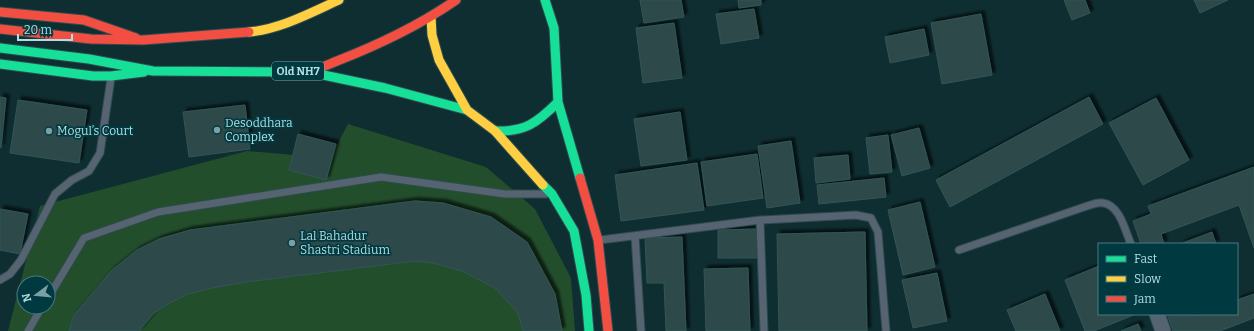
<svg xmlns="http://www.w3.org/2000/svg" width="1254" height="331" font-family="Bitter,serif">
  <style>
    .green { fill: #224e2c; fill-rule: evenodd }
    .building { fill: #2f494a; stroke: #315657; filter: url(#shadow) }
    .lines { fill: none; stroke-linecap: round; stroke-linejoin: round }
    .lane-casing { stroke: #2f4b4f; stroke-width: 9 }
    .street-casing { stroke: #2f4b4f; stroke-width: 17 }
    .fast-casing { stroke: #2f4b4f; stroke-width: 11 }
    .slow-casing { stroke: #2f4b4f; stroke-width: 11 }
    .jam-casing { stroke: #2f4b4f; stroke-width: 11 }
    .lane { stroke: #566472; stroke-width: 7 }
    .street { stroke: #566472; stroke-width: 15 }
    .fast { stroke: #16e098; stroke-width: 9 }
    .slow { stroke: #ffcf43; stroke-width: 9 }
    .jam { stroke: #f24e42; stroke-width: 9 }
    .poi-dot { fill: #78a0a5; stroke: #003a40; stroke-width: 1.5 }
    .labels { text-anchor: middle; dominant-baseline: central; stroke-width: 3.5; stroke-linejoin: round; paint-order: stroke }
    .shield { fill: #003a40; stroke: #7cacb2; stroke-width: 1 }
    .shield-label { font-size: 11px; font-weight: bold; fill: #b1dde3 }
    .poi-label { font-size: 12px; fill: #b1dde3; stroke: #003a40; text-anchor: start }
  </style>
  <defs>
    <filter id="shadow"><feDropShadow dx="3.5" dy="-3.5" stdDeviation="1" flood-color="#0009"/></filter>
  </defs>
  <rect width="100%" height="100%" fill="#0f2e31"/>
  <path class="green" d="M348 124 486 167 535 209 571 278 575 331H8L40 206 247 151 330 158ZM24 283H48V307H24Z"/>
  <path class="building" d="M640 0H681L684 17 644 23Z
    M738 0H761V5L739 8Z
    M1064 0H1085L1090 13 1072 20Z
    M1194 0H1228L1200 13Z
    M754 9 759 38 721 44 716 14Z
    M981 14 992 75 942 84 931 23Z
    M674 23 682 78 643 83 636 28Z
    M924 29 929 55 890 63 885 37Z
    M0 97 6 98 1 148 0 147Z
    M1089 97 1103 124 950 207 936 180Z
    M1156 98 1189 160 1143 185 1109 123Z
    M18 100 87 110 79 163 10 153Z
    M245 105 250 149 189 157 183 112Z
    M680 112 687 160 641 166 634 119Z
    M919 128 930 168 902 176 891 135Z
    M298 134 336 144 326 180 289 170Z
    M888 135 892 172 870 174 866 138Z
    M791 141 800 203 767 208 758 146Z
    M757 154 763 198 707 206 701 162Z
    M848 155 850 179 816 183 814 158Z
    M697 163 704 210 621 221 615 175Z
    M1254 167V248L1239 205 1161 234 1164 244H1141L1133 221 1151 214 1148 206Z
    M884 178 886 197 819 204 817 185Z
    M415 201 443 203 491 217 527 242 555 294 562 331H523L518 313 495 288 462 271 433 263 415 261 246 282 212 288 188 294 170 303 154 313 139 331H69L74 315 112 270 137 250 159 239 190 230Z
    M920 202 935 267 903 275 888 210Z
    M0 209 28 214 20 254 0 250Z
    M757 229 758 258H718V230Z
    M865 232 867 331H779L777 234Z
    M1212 232 1216 244H1180Z
    M682 237 686 331H666L664 283H647L645 238Z
    M1099 266V314H1136L1094 331H1085L1065 280Z
    M748 268 750 331H706L704 269Z
    M937 273 947 321 913 328 902 280Z
    M1045 294 1060 331H1016L1007 310Z
    M1254 294V318L1220 331H1173L1167 314H1192V316L1198 314H1237V300Z
    M1138 324 1141 331H1121Z"/>
  <g class="lines">
    <defs>
      <path id="lane" d="M760 220 764 331
        M635 236 641 331
        M600 240 760 220 856 215 871 218 878 232 886 331
        M959 250 1087 206C1091 205 1098 202 1103 203 1120 205 1125 231 1131 244
        M0 280 10 274 21 260 55 194 72 180 89 171 100 153 111 78
        M48 298 84 238 158 212 381 177 505 194H546
        M28 331 42 307"/>
      <path id="street" d="M1157 314 1163 331"/>
      <path id="fast" d="M545 0 554 28 558 102 580 178
        M0 48 89 59 153 71 299 72
        M0 64 93 76H111L144 72
        M309 72 385 88 467 110
        M495 131C525 132 537 123 558 102
        M543 185 552 194 574 231 586 295 589 331"/>
      <path id="slow" d="M431 17 432 35 439 60 467 110 495 131 543 185
        M249 32C281 29 310 13 339 0"/>
      <path id="jam" d="M0 12 84 20 136 38
        M0 29 91 39 143 40 249 32
        M299 72C313 72 325 66 337 61 378 45 420 25 456 0
        M580 178 598 240 608 331"/>
    </defs>
    <use href="#lane" class="lane-casing"/>
    <use href="#street" class="street-casing"/>
    <use href="#fast" class="fast-casing"/>
    <use href="#slow" class="slow-casing"/>
    <use href="#jam" class="jam-casing"/>
    <use href="#lane" class="lane"/>
    <use href="#street" class="street"/>
    <use href="#fast" class="fast"/>
    <use href="#slow" class="slow"/>
    <use href="#jam" class="jam"/>
  </g>
  <g class="poi-dot">
    <circle cx="217" cy="130" r="4"/>
    <circle cx="49" cy="131" r="4"/>
    <circle cx="292" cy="243" r="4"/>
  </g>
  <g class="labels">
    <rect class="shield" x="272" y="62" width="52" height="18" rx="3"/>
    <g class="shield-label">
      <text x="298" y="71">Old NH7</text>
    </g>
    <g class="poi-label">
      <text x="225" y="123">Desoddhara<tspan x="225" dy="14">Complex</tspan></text>
      <text x="57" y="131">Mogul’s Court</text>
      <text x="300" y="236">Lal Bahadur<tspan x="300" dy="14">Shastri Stadium</tspan></text>
    </g>
  </g>
  <rect x="1098" y="243" width="140" height="72" fill="#003a40" stroke="#477b81"/>
  <rect x="1106" y="256" width="20" height="6" fill="#16e098" stroke="#477b81"/>
  <text x="1134" y="263" font-size="12" fill="#b1dde3">Fast</text>
  <rect x="1106" y="276" width="20" height="6" fill="#ffcf43" stroke="#477b81"/>
  <text x="1134" y="283" font-size="12" fill="#b1dde3">Slow</text>
  <rect x="1106" y="296" width="20" height="6" fill="#f24e42" stroke="#477b81"/>
  <text x="1134" y="303" font-size="12" fill="#b1dde3">Jam</text>
  <g transform="translate(36 295) rotate(254)"><circle r="19" fill="#003a40" stroke="#477b81"/>
  <path d="M0-3L7 15L0 10L-7 15Z" fill="#78a0a5"/>
  <text y="-6" font-size="11" font-weight="bold" text-anchor="middle" fill="#b1dde3">N</text>
  </g>
  <path d="M18 34v6h54v-6" fill="none" stroke="#b1dde3" stroke-width="2"/>
  <text x="24" y="34" font-size="12" fill="#b1dde3" stroke="#003a40" stroke-width="3" paint-order="stroke">20 m</text>
</svg>
